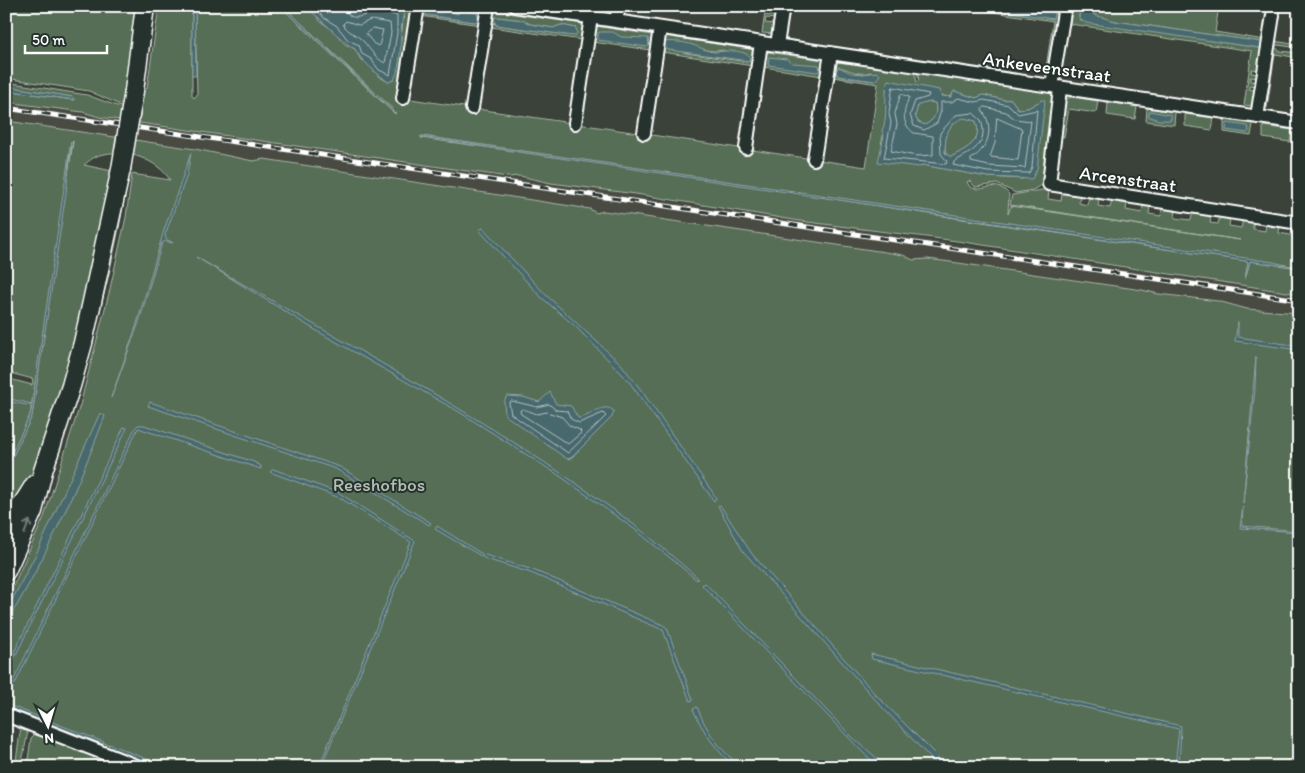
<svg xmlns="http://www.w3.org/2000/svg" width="1305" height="773" font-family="Itim,sans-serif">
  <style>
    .built { fill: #4a4c42 }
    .green { fill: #556e54; stroke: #aab6aa; fill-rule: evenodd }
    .water { fill: #46676c; stroke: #90a4a7; fill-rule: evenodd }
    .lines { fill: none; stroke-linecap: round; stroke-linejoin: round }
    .shore { stroke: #b5c2c4; stroke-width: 1 }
    .street-casing { stroke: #fff; stroke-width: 16 }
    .secondary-casing { stroke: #fff; stroke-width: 21 }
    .street { stroke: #26332d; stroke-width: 12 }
    .secondary { stroke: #26332d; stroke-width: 18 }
    .rail-casing { stroke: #fff; stroke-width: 5 }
    .rail { stroke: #26332d; stroke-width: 3; stroke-dasharray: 9; stroke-linecap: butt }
    .secondary-bridge-casing { stroke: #fff; stroke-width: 21; stroke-linecap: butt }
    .secondary-bridge { stroke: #26332d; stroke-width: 18 }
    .oneway { stroke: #727a76 }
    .labels { text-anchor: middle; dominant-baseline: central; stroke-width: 4; stroke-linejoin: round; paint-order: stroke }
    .street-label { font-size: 19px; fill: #fff; stroke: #26332d }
    .park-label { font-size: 19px; fill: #b2beb2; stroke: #26332d }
  </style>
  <rect width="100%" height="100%" fill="#3b4239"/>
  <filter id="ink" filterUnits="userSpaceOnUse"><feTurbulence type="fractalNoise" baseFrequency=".02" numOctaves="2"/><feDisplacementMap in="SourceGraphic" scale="10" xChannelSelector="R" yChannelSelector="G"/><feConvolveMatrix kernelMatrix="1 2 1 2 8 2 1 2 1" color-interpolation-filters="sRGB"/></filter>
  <g filter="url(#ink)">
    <path class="built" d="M6 102 83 112 99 117 240 136 282 144 520 176 551 183 636 194 648 198 800 221 861 227 873 231 990 249 1280 290 1299 294V313L1247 309 1218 301 1159 294 1142 290 958 263 926 259 913 260 903 255 885 252 604 211 596 213 590 209 395 178 264 159 253 161 195 149 43 127 6 121Z"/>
    <path class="green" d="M6 6H138L130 78 124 103 153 6 142 91 147 88 159 6H192V95L194 98 197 95 195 6H280L395 114 396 112 283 6H304L314 12 320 21 333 30 345 44 355 49 361 60 368 62 376 74 386 81 397 72 404 13 393 9 370 8 357 13 347 6H414L397 97 866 167 878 84 833 77 836 62 914 71 917 82 919 81 917 71 1051 92 1055 99 1041 185 1033 190 1016 193 997 184 975 187 970 181 967 182 970 187C983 194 995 178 1009 194L1008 214 1011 206 1240 240 1010 205 1012 195 1042 190 1049 191 1048 199 1061 201 1062 193 1080 195 1079 203 1087 205 1089 197 1099 198 1098 206 1110 208 1112 200 1127 202 1126 210 1142 213 1143 205 1150 206 1149 214 1161 216 1162 207 1176 209 1175 218 1191 220 1193 212 1211 215 1210 223 1218 224 1220 216 1230 218 1229 226 1241 228 1243 219 1253 221V229L1265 231 1266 223 1280 225 1279 233 1296 236 1299 228V267L422 136 421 138 655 171 968 220 1246 261 1248 262 1245 279 1250 261 1299 268V294L957 241 800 221 636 194 551 183 520 176 508 177 99 117 83 112 6 102V90L73 100 72 97 6 86V82L87 95 117 106 122 107 123 103 118 104 89 91 6 78ZM839 67C851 70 858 76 871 72L875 81 838 76 837 74ZM886 88 951 97 954 91 976 98 983 95 1005 100 1011 99 1018 109 1028 108 1042 100 1023 179 988 177 922 165 881 143C885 133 889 97 886 88Z
      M422 6H426V15L475 22 477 21V13L463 10 457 14 437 6 481 9 480 25 420 16Z
      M766 6 777 8V12L767 10 766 15 776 16V19L766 18 765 23 775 24 772 34 762 33Z
      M953 6H976L1048 18 1055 14 1056 6H1060L1048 76 1045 75 1053 21Z
      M1073 6H1080L1079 17 1213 41 1260 48 1263 45 1262 42 1115 21 1096 16 1092 11 1091 6H1219L1215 32 1265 40 1260 70 1252 69 1251 73 1259 74V78L1250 77V81L1258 82V86L1250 85 1249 89 1257 91 1253 106 1244 105 1252 51 1070 24Z
      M494 11 583 24 582 40 491 27ZM497 17 523 20 530 24 553 28 561 25 576 28 566 35 496 25 494 23Z
      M596 26 652 35 651 50 592 42Z
      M665 36 755 50 753 66 662 52ZM665 42C685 40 706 55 723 50L747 62 686 53Z
      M1274 41 1299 45V48L1278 45 1275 47 1280 51 1299 53V58L1275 54 1267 108 1265 107Z
      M767 52 823 60 822 76 764 67Z
      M1072 97 1098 101 1096 113 1069 109 1064 137 1060 136 1065 102 1068 98Z
      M930 102 935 103C938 114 934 120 925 125L918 122 915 116 918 104Z
      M1108 102 1137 107 1135 119 1107 115Z
      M1147 108 1175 112 1174 125 1146 121Z
      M1185 114 1214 118 1212 130 1185 126Z
      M964 117 976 121C983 142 967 148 951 157L945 153C945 137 946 123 964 117Z
      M1224 120 1253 124 1251 136 1224 132Z
      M7 121 195 149 253 161 264 159 590 209 596 213 604 211 885 252 903 255 913 260 928 259 958 263 1142 290 1159 294 1218 301 1247 309 1299 313V767H166L6 705V602L44 517 80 405 109 293 126 217 132 174 170 180C158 160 127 149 104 154 96 155 90 160 84 165L112 171 76 345 36 466 6 523V470L32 416 73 141 30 415 6 465V378L32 385 33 379 6 372Z
      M1263 126 1292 130 1290 142 1263 138Z
      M129 170C119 240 101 309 82 377 61 450 39 522 6 591V580L19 556Z
      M6 706 158 767H148L6 710Z
      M26 727 28 731 21 767H15L20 733 21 729 25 731Z
      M37 732 126 767H119L99 759V761L114 767H27L31 738Z"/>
    <path class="water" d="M192 6H195L196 76H192Z
      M280 6H283L396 114Z
      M304 6H347L357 13 370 8 401 10 404 12C398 34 404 60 394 80L388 82C378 74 360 60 355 49 336 37 323 19 304 6Z
      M426 6 443 7 457 14 463 10 477 13 479 20 475 22 426 15 424 12Z
      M976 6H1015L1045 11 1046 6H1056L1053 19Z
      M1080 6H1091L1094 15 1115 21 1262 42 1263 45 1260 48 1086 23 1079 19Z
      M497 17 523 20 530 24 553 28 561 25 576 28 577 33 575 36 566 35 496 25 494 19Z
      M601 32H613L621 37 648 38 649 45 647 47 598 40V33Z
      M665 42C673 41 685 42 693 45 700 47 707 52 716 52 726 51 740 49 750 56L749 61 669 50 665 48Z
      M769 57 787 59 792 63 819 65 820 70 817 72 768 65Z
      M839 67 851 73 863 74 877 72 880 75 875 81 838 76 836 71Z
      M888 80 939 90 941 96 951 97 954 91 976 98 983 95 1005 100 1011 99 1018 109 1028 108 1042 100H1045L1037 169 1032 179 988 177 922 165 920 167 878 162 884 136 882 131C889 116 883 96 888 80ZM930 102 935 103C938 114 934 120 925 125L918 122 915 116 918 105ZM964 118 976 121C983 142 967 148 951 157L945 153C945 137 947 123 964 118Z
      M6 86 72 97 75 100 6 90Z
      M1150 111 1171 115V120H1159L1148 116Z
      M1227 123 1248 126 1249 131 1247 133 1226 130Z
      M422 136 1273 262 1299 268 1250 261 1245 279 1248 262 1246 261 420 137Z
      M71 141 66 193 32 416 6 470V465L30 415 32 406 6 401V398L32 404Z
      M191 153 187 175 165 235 166 239 173 243 165 241 162 243 139 322 111 398 136 327 164 230Z
      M483 228 545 294 621 364 641 390 711 490 716 498 714 501 628 380 575 326 541 297 479 230Z
      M196 257C340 341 490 419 625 518 651 537 674 558 698 578L697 580 637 531 560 476 461 413 317 331Z
      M1238 322V337L1299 346V350L1235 341Z
      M1256 357 1255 389 1243 503Z
      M550 392 556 404 571 406 578 418C590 418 602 401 614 411L612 417 571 458 567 459 505 415 504 401 507 396 523 397 539 402Z
      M150 402 340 467 431 523 429 525 336 469 148 406Z
      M100 413 105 416C80 482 51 546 16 607L12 612 10 611 9 606 38 550Z
      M144 425 254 462 261 466V469L138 428 15 684H12L135 428 138 425Z
      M124 427 127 428 6 675V669Z
      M273 469 339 493 415 541 321 767H319L411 542 340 498 270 472Z
      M720 505 752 554 875 694 936 755 944 767H939L882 707 743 551 718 506Z
      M1243 507 1242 526 1299 531V532L1240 528Z
      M437 526 482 554 533 570 663 625 667 628 693 700 690 701 663 630 531 573 486 559 435 529Z
      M705 583 850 735 887 767C873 766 858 747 849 738L702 585Z
      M871 654 1181 726 1179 767H1175L1179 729 872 659Z
      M6 704 104 742 103 744 10 708Z
      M697 707C706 731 721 752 742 767H735C716 750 703 732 693 709Z
      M109 744 166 767H158L108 747Z"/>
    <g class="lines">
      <path class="shore" d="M314 6 324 18 337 26 348 40 359 45 362 54 371 59 379 70 390 75 397 33V16C390 12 379 15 371 12 361 18 347 22 345 6
        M371 20 390 23 391 33 385 63C376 59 370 49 364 42 357 34 348 33 343 24L346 21 359 25Z
        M373 28 383 30 379 46 374 44 366 34Z
        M893 87 929 94 928 97 915 101 910 115 914 126 924 130 937 123 941 111V102H952L958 98 975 102 984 100 1009 105 1018 114 1037 110 1032 167 1029 173 988 172 953 165 954 162C972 151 989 145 981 120L973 113 956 115 940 133 941 154 947 161 946 164 884 158 891 123 889 114Z
        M901 94 909 97C904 111 900 123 914 133L933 136V155L916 156 891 151 897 124 895 114Z
        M985 107 1006 112 1015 119 1031 121 1025 168 989 166 971 162V159C989 148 995 127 982 110Z
        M997 118 1022 129 1018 160 990 157 995 143Z
        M512 401 537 407 549 404 556 410 567 411 571 419 579 423 603 413 606 416 568 453 511 414 509 403Z
        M523 409 537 414 547 412 562 417 570 426 580 430 581 433 568 444 521 414 520 411Z"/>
      <defs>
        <path id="street" d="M515 6 1299 123
          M616 21 619 6
          M777 45 783 6
          M1052 86 1065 6
          M1060 88 1049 184 1299 223
          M403 98 418 6
          M472 108 488 6
          M1257 117 1273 15
          M575 123 591 17
          M644 133 660 28
          M746 148 761 43
          M814 159 831 53
          M6 715 139 767"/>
        <path id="secondary" d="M134 91 145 6
          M6 530 35 484
          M6 571 33 511 43 471 71 386 83 343 121 169"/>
      </defs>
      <use href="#street" class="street-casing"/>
      <use href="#secondary" class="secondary-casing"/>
      <use href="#street" class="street"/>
      <use href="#secondary" class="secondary"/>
      <defs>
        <path id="rail" d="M6 108 1299 300"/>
      </defs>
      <use href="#rail" class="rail-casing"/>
      <use href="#rail" class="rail"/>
      <defs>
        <path id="secondary-bridge" d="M121 169 134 91"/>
      </defs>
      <use href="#secondary-bridge" class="secondary-bridge-casing"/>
      <use href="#secondary-bridge" class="secondary-bridge"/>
    </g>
    <defs><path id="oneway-shaft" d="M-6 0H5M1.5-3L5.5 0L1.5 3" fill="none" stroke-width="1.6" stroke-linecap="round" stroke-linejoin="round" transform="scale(1.25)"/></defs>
    <use class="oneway" href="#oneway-shaft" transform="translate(27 527) rotate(-68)"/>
  </g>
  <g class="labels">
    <g class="street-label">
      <text transform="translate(1047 67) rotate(8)">Ankeveenstraat</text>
      <text transform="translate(1128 179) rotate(8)">Arcenstraat</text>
    </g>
    <g class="park-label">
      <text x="379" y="484">Reeshofbos</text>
    </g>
  </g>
  <rect width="1305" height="773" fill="none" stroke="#26332d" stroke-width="25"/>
  <rect x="12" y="12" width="1280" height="748" fill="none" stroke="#fff" stroke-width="2" filter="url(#ink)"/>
  <g transform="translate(48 726) rotate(175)" stroke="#26332d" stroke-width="4" paint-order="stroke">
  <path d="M0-4L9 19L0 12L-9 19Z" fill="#ffffff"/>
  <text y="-8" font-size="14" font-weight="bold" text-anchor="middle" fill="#ffffff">N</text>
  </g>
  <path d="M25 45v8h82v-8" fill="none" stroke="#ffffff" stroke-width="2.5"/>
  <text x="32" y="45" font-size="15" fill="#ffffff" stroke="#26332d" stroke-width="4" paint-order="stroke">50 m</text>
</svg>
